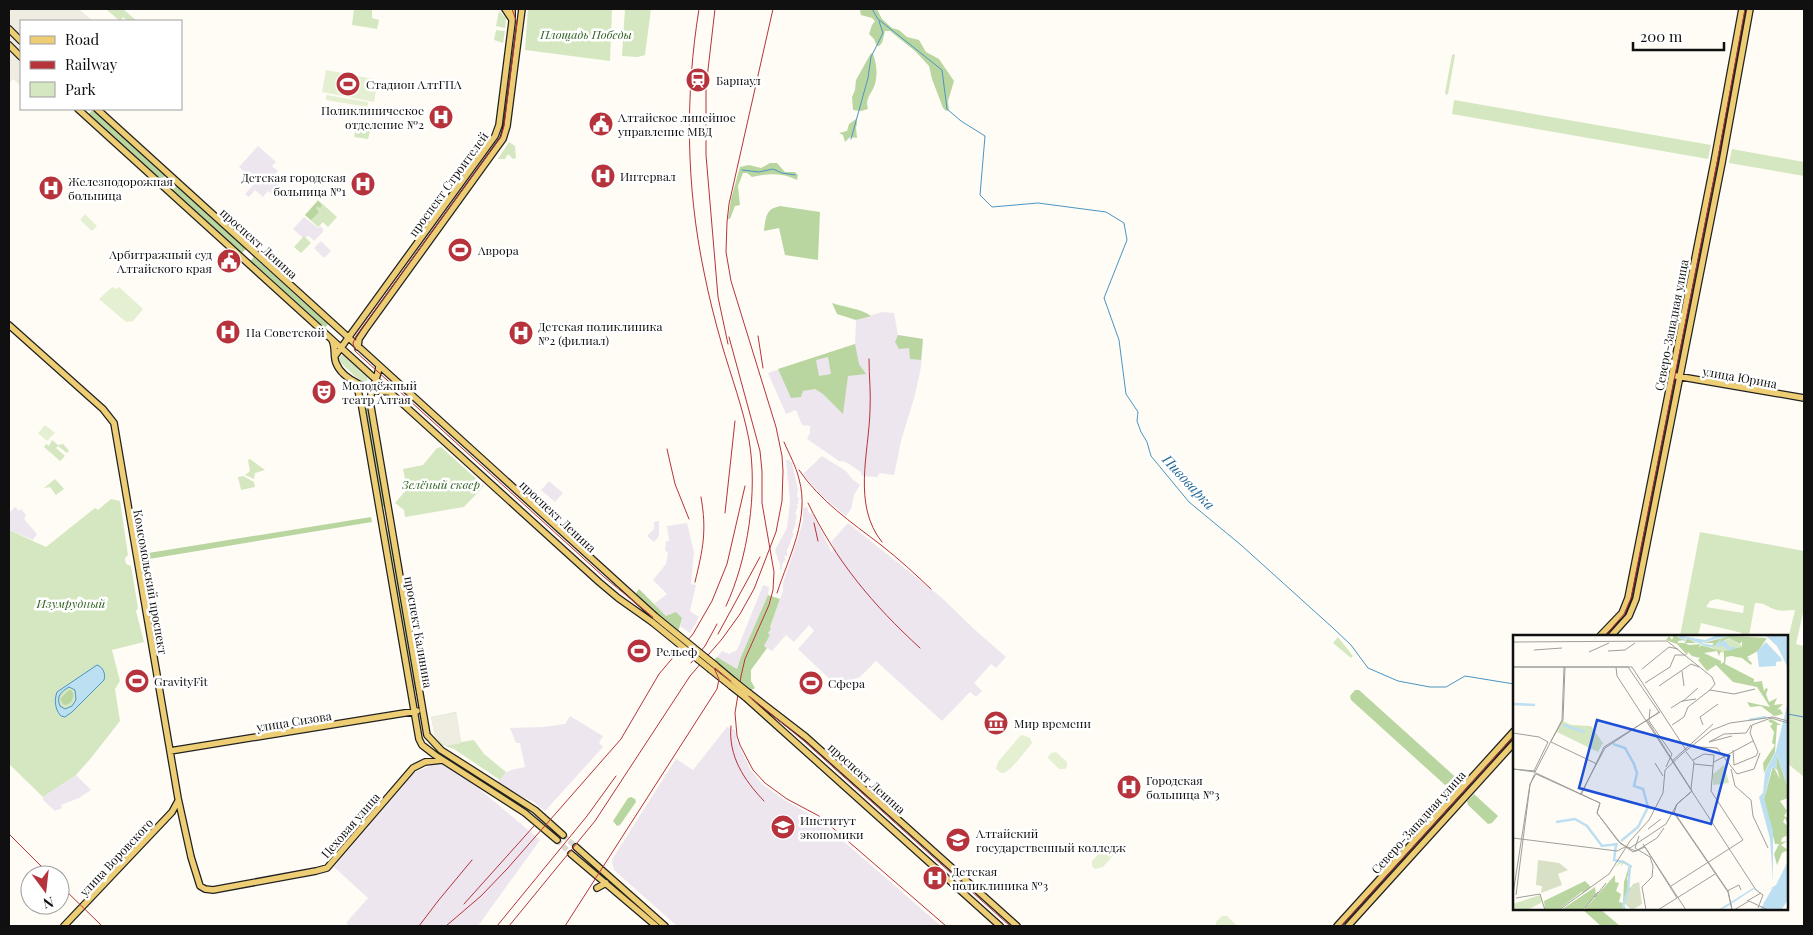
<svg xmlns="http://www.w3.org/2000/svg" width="1813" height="935" font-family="'Playfair Display',serif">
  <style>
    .industrial { fill: #ede6ee }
    .green { fill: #d5e7c0; fill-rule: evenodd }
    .forest { fill: #bad6a0; fill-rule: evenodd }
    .pitch { fill: #e5efd1 }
    .plaza { fill: #efece2 }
    .water { fill: #bddff2; stroke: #4a95c3; fill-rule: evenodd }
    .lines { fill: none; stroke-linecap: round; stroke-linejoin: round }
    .stream { stroke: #4a95c3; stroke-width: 1 }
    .major-tunnel { stroke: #dad9d3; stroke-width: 5.5; stroke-dasharray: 5.5 3; stroke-linecap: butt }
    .major-casing { stroke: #212121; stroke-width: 8 }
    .major { stroke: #edce75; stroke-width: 5.5 }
    .tram { stroke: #b6333c; stroke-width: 1 }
    .rail { stroke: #b6333c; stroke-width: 1 }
    .major-bridge-casing { stroke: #212121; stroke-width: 8; stroke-linecap: butt }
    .major-bridge { stroke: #edce75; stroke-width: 5.5 }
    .labels { text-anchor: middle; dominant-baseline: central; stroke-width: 5; stroke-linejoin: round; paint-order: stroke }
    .park-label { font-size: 12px; font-style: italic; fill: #336425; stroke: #fff }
    .poi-label { font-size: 12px; fill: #101010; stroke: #fff; text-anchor: start }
    .street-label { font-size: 12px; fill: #101010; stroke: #fff }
    .water-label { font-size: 14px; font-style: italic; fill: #226899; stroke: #fff }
    .inset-river { fill: none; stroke: #bddff2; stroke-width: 2.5 }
    .inset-road { fill: none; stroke: #9f9e99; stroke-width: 1 }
    .view { fill: #1d4ed8; fill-opacity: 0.15; stroke: #1d4ed8; stroke-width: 2.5 }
    .inset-edge { fill: none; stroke: #101010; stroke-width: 2.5 }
  </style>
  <rect width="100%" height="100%" fill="#fefcf5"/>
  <path class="industrial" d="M258 146 276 162 272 166 278 171 272 177 281 186 273 195 268 191 263 197 255 190 249 197 245 194 256 182 239 167Z
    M304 217 318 228 320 226 323 229V232L314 241 309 236 303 238 293 229Z
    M321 241 331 251 324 258 314 248Z
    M882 312 894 313 898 335 923 339 921 367 915 395 901 441 894 475 880 473 877 477 862 476 861 472 846 462 839 461 807 439 810 433V426L802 425 796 410 786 414 768 373 855 344 856 320Z
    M822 456 846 471 852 479 860 485 854 495 851 509 846 516 822 496 803 474Z
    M786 460H789L792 463 798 490 797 497 799 498 798 504H796L798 506 795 514H797L796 520 795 521 796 523 792 533 794 534 790 542H791L787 550V556H785L784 558 786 559 782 564V570H780V565L775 550 787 528 790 501Z
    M549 481 563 493 555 502 541 490Z
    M15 507 19 511 21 509 26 515 24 519 37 534 33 540 9 530V513Z
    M807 507 809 513 813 514 832 553 834 547 831 542 848 523 942 598 974 629 1006 657 996 668 991 664 974 683 982 691 976 697 970 692 942 721 876 661 860 677 836 685 798 649 814 631 809 625 794 642 786 635 772 651 764 646 770 635 768 633 783 591V583L803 522V508Z
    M659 521V536L654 542 647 536 654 529V522Z
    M687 523 694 552 691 584 696 585 690 611 699 617 690 633 680 626 682 618 666 616 654 604 667 594 653 580 666 564 668 552 665 551 666 541H669L667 526Z
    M763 585 769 587 768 595 737 669 717 657 722 651 729 654 737 650Z
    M570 716 603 736 599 743 603 747 545 811 534 802 506 789 497 783 503 774 511 770 525 767 520 743H516L510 728 543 727 565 724Z
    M727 727 735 730 737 741 750 769 762 784 786 801 818 819 941 926H677L614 870 612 862 613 858 676 759 693 770Z
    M443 761 464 776 540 840 478 926H350L346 923 368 898 334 867 415 772Z
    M76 775 91 790 79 798 61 805 62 808 55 811 43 800V797Z"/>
  <path class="green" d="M108 9H123L137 21H128L123 17 120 21 107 10Z
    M354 9H372V18L379 20 377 29 352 25Z
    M528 9H612L610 61 525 50Z
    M625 9H651L645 55 638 57 622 56Z
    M499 11 506 18 505 28 496 26Z
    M496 30 505 31 503 43 494 40Z
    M1454 54 1455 55 1448 94 1446 95 1445 93 1452 55Z
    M1454 100 1711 145 1708 159 1452 114Z
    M356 128 370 131 368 139 354 137Z
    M509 142 515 146 516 158 513 159 508 154 505 159H498Z
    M1732 149 1804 162V176L1729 163Z
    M318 200 337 217 328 227 323 222 318 227 305 215Z
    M304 236 311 243 301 253 294 247Z
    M342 355H345L368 376 367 381 361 382 340 362 338 359Z
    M52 440 58 445 63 444 69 451 67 453 58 446 56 448 65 456 60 461 51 453 54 450 51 453 44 447 46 444 49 446Z
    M441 447 483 485V487L464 507 405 517 404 510 395 503 407 489 403 469 423 465 437 448Z
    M250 459 265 470 255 473 254 479 245 475 250 471 248 460Z
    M243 476 254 482 255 487 241 490 238 477Z
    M55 479 64 489 56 495 50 487 44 488Z
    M111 499 120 501 128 555 125 558 126 564 131 566 138 608 136 611 144 642 112 650 120 681 115 689 120 721 91 758 76 775 43 797 9 764V530L46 547 95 508 98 510Z
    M389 530 417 690H412L385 531Z
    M1700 532 1804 551V613H1803L1796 644 1804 646V777L1787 763V643L1795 610C1788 610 1781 612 1774 609 1765 606 1766 603 1755 603L1749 636H1740L1742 633 1701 623 1698 636H1680ZM1717 599 1744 606 1743 613 1706 607 1710 601Z
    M1338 637 1353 656 1351 658 1333 643Z
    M456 712 461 742 474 740 484 754 506 772 500 780 454 749 442 745 435 736 431 717Z"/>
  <path class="forest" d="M861 9H877L882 19 892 28 899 30 907 37 919 40 926 52 939 59 954 81 948 101 949 110 946 111 943 108 932 79 929 66 915 51 890 31H885L882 43 879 46H877L874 39 869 34 872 25 875 21 872 18 861 15 860 11Z
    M871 53 873 54C877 64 878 77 874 87 870 95 865 100 868 109L861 111 853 110 852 97 855 90 856 80Z
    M93 109 166 175 161 181 88 115Z
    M856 119 857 123 856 128 857 138 850 137 845 142 843 135 839 133 847 131 849 124Z
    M770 163H777L785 172H795L798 175 797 180C784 173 767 173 752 177L747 173H743L738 186 740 205 735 206 730 219H728L731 199 740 167 749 165 761 168Z
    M177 185 246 249 241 254 172 191Z
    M318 201 322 205 320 208 318 206 316 208 319 212 311 220 305 215Z
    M780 206 820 212 818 260 785 255 779 228 764 231C766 218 765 209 780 206Z
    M254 257 328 324 324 329 249 262Z
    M832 303C844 307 862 309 871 316L856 320 837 314Z
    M898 335 923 339 921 360 910 359 909 348 899 349 895 342Z
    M855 344 859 364 866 374 848 376 843 414 823 394 815 389 803 391 801 397 791 398 778 369ZM828 357 831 374 819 376 816 360Z
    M368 407 385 506 381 507 364 408Z
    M371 517 372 522 143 560 142 554Z
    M639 589 666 616 676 612 682 618 678 632 637 597 636 593Z
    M768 595 780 599 770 627 771 629 768 633 770 635 764 646 767 648 751 670V681L755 688 750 691 713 661 717 657 737 669 741 657Z
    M69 690H71L73 693C74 700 70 705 64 705L60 699Z
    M1355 690H1359L1461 782 1457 787 1451 782 1445 785 1351 700 1350 696Z
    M1474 794 1498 816 1492 823 1488 824 1468 805 1467 801Z
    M631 797 635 799 636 802 620 825 617 826 613 821 628 798Z
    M1582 909H1600L1620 926H1601Z"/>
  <path class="pitch" d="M326 70 374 79 372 90 376 91 374 102 322 92Z
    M326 95 368 102V107L326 100Z
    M85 214 97 226 92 231 80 220Z
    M112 287 116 289 119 287 143 309 133 321 126 322 99 299Z
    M45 425 55 433 47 441 38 433Z
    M1023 735 1030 738 1032 743C1027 749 1010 772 1003 773 1000 773 999 771 996 769L998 762 1020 736Z
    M1056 752 1067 762V767L1065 769H1059L1049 759 1048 757 1051 753Z
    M1109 843 1115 845 1116 852 1103 867 1095 869 1092 866V861Z
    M1222 916H1227L1237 926H1216V922Z"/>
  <path class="plaza" d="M9 9H79L93 21H21V86L13 79 9 84Z
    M456 713 461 743 445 746 435 736 431 717Z"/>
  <path class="water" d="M97 665C103 667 106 674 104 680L72 712 65 717 61 716C55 710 54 700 57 692ZM69 687 75 690 76 700 72 706 65 709 60 706C56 696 61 692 69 687Z"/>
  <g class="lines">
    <path class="stream" d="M872 9 878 19 942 70 947 109 961 121 985 136 980 195 992 207 1038 203 1106 212 1124 223 1127 240 1104 298 1119 340 1126 394 1138 412 1137 421 1141 432 1147 442 1151 456 1189 502 1241 545 1333 628 1351 645 1368 668 1398 681 1430 687H1446L1465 676 1514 684
      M851 139 868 78 871 57 883 33 879 21
      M742 170 759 172 773 169 782 173 795 175
      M1787 714 1804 717"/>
    <path class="major-tunnel" d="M563 835 576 847
      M557 840 571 854"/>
    <defs>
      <path id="major" d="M505 9 511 18
        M9 29 21 41
        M9 45 21 57
        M78 109 599 582 618 598 652 622
        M97 109 656 617
        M9 325 103 409 114 423 178 798 191 857 200 886 205 889 213 890 316 871 327 868 413 768 425 762 442 760
        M332 340C336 348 333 356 336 363 343 381 373 392 390 392
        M358 347 359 339 365 330 503 139 507 126 522 9
        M335 356 495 136 499 125 512 22V9
        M379 366C378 379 371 388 370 401L427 735 441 750 535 810 563 835
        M1676 376 1804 398
        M356 384 361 402 419 739 422 745 435 755 525 813 557 840
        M1600 636 1622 613 1628 598 1714 162 1742 9
        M1611 636 1629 616 1636 599 1722 163 1750 9
        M715 665 734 681
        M711 670 731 686
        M749 693 806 737 1017 926
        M745 697 1000 926
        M170 751 417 711
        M576 847 665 926
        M571 854 656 926
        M597 888 606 883
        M64 926 172 812 178 801
        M1337 926 1514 731
        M1348 926 1514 743"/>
    </defs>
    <use href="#major" class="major-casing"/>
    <use href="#major" class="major"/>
    <path class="tram" d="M512 9 517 23 504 126 501 137 356 336 353 343 355 351 604 577 804 741 1010 926
      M1605 636 1624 614 1631 598 1717 163 1745 9
      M565 926 717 689 719 679 714 668
      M1341 926 1514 736"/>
    <path class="rail" d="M699 9C685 95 686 186 704 272 709 297 715 321 722 345 731 376 743 408 749 440 758 491 748 559 726 606
      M715 9 706 87V155L718 297 728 344
      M758 336 763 368
      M729 337 760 451 762 471V503L774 572 773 590 769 605 745 659 741 676 735 713 737 736 740 745 753 770 765 783 787 799 819 816 946 926
      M869 359C869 376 871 393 870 410 869 453 852 505 882 542
      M667 449 675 484 689 519
      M799 470C820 501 851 522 881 545 899 559 915 574 931 589
      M808 503C836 561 873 605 920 648
      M725 513 735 421
      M814 523 818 541
      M695 582C703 549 707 531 701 497
      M777 593C789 556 810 518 799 479 796 466 789 454 784 442
      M718 634 760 557
      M691 663 705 646 717 624
      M731 726C728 756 744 780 764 801
      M9 834 50 875
      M60 885 102 926
      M464 904 534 826
      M419 926 438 901 472 860
      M446 926 481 896 507 869 621 739 659 674 693 634 712 601 727 564 745 486
      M497 926 587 816 616 776
      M509 926 595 821 690 676 722 639 740 614 754 589 776 532 782 501 783 471 782 456 776 427 731 281 726 252 727 222 729 204 773 9"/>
    <defs>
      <path id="major-bridge" d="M656 617 715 665
        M652 622 711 670
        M734 681 749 693
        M731 686 745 697"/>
    </defs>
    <use href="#major-bridge" class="major-bridge-casing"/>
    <use href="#major-bridge" class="major-bridge"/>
  </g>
  <defs>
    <symbol id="station-disc" viewBox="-11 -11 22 22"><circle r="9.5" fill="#b6333c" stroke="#fff"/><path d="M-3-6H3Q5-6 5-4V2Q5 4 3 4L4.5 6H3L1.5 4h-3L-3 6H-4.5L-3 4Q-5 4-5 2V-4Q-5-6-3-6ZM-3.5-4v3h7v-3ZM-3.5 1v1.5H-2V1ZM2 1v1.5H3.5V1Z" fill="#fff"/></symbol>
    <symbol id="stadium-disc" viewBox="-11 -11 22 22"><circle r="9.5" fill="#b6333c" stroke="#fff"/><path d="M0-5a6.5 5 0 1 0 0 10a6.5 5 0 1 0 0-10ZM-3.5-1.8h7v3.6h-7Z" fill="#fff"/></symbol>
    <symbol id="hospital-disc" viewBox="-11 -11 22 22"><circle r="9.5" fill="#b6333c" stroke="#fff"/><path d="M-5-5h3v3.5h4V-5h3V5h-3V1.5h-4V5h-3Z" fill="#fff"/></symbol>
    <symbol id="civic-disc" viewBox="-11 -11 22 22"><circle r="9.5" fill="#b6333c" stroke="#fff"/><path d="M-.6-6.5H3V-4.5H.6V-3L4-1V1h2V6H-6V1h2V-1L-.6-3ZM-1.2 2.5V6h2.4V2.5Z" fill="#fff"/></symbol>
    <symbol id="theatre-disc" viewBox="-11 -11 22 22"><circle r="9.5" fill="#b6333c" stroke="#fff"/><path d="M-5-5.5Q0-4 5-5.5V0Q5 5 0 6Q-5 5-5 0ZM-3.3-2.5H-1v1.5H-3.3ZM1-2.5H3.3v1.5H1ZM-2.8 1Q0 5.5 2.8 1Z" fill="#fff"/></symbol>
    <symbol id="museum-disc" viewBox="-11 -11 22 22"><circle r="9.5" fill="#b6333c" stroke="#fff"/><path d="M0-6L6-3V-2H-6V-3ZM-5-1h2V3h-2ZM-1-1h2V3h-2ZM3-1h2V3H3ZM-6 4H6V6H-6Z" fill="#fff"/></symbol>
    <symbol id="university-disc" viewBox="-11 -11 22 22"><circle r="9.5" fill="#b6333c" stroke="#fff"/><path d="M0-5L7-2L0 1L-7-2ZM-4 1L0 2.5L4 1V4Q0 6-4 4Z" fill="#fff"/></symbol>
  </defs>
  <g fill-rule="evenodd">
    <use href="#station-disc" x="684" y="66" width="28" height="28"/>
    <use href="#stadium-disc" x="334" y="70" width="28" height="28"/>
    <use href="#hospital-disc" x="427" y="103" width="28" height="28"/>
    <use href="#civic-disc" x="587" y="110" width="28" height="28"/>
    <use href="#hospital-disc" x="589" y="162" width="28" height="28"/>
    <use href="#hospital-disc" x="349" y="170" width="28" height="28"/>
    <use href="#hospital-disc" x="37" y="174" width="28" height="28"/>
    <use href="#stadium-disc" x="446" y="236" width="28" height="28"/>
    <use href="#civic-disc" x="215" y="247" width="28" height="28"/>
    <use href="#hospital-disc" x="214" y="318" width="28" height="28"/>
    <use href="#hospital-disc" x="507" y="319" width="28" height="28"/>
    <use href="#theatre-disc" x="310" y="378" width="28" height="28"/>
    <use href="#stadium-disc" x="625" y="637" width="28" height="28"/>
    <use href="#stadium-disc" x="123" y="667" width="28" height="28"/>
    <use href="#stadium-disc" x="797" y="669" width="28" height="28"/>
    <use href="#museum-disc" x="982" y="709" width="28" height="28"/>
    <use href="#hospital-disc" x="1115" y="773" width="28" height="28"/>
    <use href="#university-disc" x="769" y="813" width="28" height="28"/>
    <use href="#university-disc" x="944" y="826" width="28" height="28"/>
    <use href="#hospital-disc" x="921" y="864" width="28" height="28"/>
  </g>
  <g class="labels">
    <g class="park-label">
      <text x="586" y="34">Площадь Победы</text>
      <text x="441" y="484">Зелёный сквер</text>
      <text x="71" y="603">Изумрудный</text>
    </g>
    <g class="poi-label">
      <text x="716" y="80">Барнаул</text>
      <text x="366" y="84">Стадион АлтГПА</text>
      <text x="424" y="110" text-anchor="end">Поликлиническое<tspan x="424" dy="14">отделение №2</tspan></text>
      <text x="618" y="117">Алтайское линейное<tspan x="618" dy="14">управление МВД</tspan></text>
      <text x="620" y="176">Интервал</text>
      <text x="346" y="177" text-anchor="end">Детская городская<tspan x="346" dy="14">больница №1</tspan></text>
      <text x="68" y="181">Железнодорожная<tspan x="68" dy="14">больница</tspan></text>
      <text x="478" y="250">Аврора</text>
      <text x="212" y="254" text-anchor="end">Арбитражный суд<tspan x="212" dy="14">Алтайского края</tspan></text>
      <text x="538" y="326">Детская поликлиника<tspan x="538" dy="14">№2 (филиал)</tspan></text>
      <text x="246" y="332">На Советской</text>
      <text x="342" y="385">Молодёжный<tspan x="342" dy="14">театр Алтая</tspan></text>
      <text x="656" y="651">Рельеф</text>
      <text x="154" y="681">GravityFit</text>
      <text x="828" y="683">Сфера</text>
      <text x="1014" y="723">Мир времени</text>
      <text x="1146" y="780">Городская<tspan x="1146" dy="14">больница №3</tspan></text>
      <text x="800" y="820">Институт<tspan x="800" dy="14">экономики</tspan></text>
      <text x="976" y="833">Алтайский<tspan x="976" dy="14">государственный колледж</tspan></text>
      <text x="952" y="871">Детская<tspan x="952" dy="14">поликлиника №3</tspan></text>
    </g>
    <g class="street-label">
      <text transform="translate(448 184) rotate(-54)">проспект Строителей</text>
      <text transform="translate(259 243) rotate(42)">проспект Ленина</text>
      <text transform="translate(1671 325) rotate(-79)">Северо-Западная улица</text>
      <text transform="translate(1740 377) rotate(10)">улица Юрина</text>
      <text transform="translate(558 516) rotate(43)">проспект Ленина</text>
      <text transform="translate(151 582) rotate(80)">Комсомольский проспект</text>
      <text transform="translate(419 632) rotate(80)">проспект Калинина</text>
      <text transform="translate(294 721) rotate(-9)">улица Сизова</text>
      <text transform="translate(867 778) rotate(42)">проспект Ленина</text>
      <text transform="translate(1418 822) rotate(-48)">Северо-Западная улица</text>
      <text transform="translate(350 825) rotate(-49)">Цеховая улица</text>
      <text transform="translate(116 857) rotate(-47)">улица Воровского</text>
    </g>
    <g class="water-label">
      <text transform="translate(1189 482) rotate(47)">Пивоварка</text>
    </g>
  </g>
  <g transform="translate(1513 635)">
    <rect width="275" height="275" fill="#fefcf5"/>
    <path d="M211 2 209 8 216 3 231 12 211 18 187 8 198 10ZM50 86 58 90 78 91 90 108 85 117 44 97ZM211 130 216 148 200 150V139ZM27 260 29 267 24 270 14 275H0V269Z" fill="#d5e7c0"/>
    <path d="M161 0 171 5 165 6V8H172L174 3 183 8H172L176 10 187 9 186 13 188 10 208 16 206 21 204 16 191 18 208 26V29L211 27V16L229 12V6L227 9 216 3 206 8 209 3 201 11 200 8H190L217 1 254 3 245 16 234 22 238 24 234 23 239 28 238 30 229 23 218 21 213 22 212 29 241 44V47L249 46 251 56 253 53 255 54 253 59 256 67 264 63 261 70 270 69 264 75 267 74 270 79 261 81 248 71 237 72 234 67 257 72 244 52 220 47 203 30 194 36 185 25 187 23 179 21 175 17 174 20 164 9 153 5 156 1 159 5ZM258 84 268 90H264L262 117 251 138 250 128 262 110 259 108 261 97 257 91 260 89 255 86ZM264 120 275 153V163L267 166 274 176 271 181 275 183V190L272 183 270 187 275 191V200L269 203 268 207 274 206 268 210 275 215 269 218 264 230 261 219 266 209H262L251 164 260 131 267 144 263 130ZM109 225 119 231 114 243 116 253 127 249 113 263 111 272 114 275H71L102 240V247L106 248 103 256 108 259 106 267 110 268 111 247 116 231 110 228 108 232 109 227 102 232ZM72 246 78 252 69 259 70 256 45 275H32L31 266ZM82 252 83 260 70 275H48Z" fill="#bad6a0"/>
    <path d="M25 225 46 228 55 235 45 239 49 250 28 258 29 251 23 250ZM126 247 129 269 119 275 111 268 113 261 120 249Z" fill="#d8e0c6"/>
    <path d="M164 0 192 5 205 0H234L211 2 188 8 203 11 205 7 210 3 205 9 212 5 216 12H223L217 16 210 11 195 12 173 3 172 7ZM252 0H275V33L264 11ZM253 7 268 23 269 26 263 27V31L246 32 244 16ZM275 66V153L264 119V135L259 132 251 164 260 196V246L257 204 246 162 250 158 252 137 263 116ZM275 226V265L268 275H247L260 252 250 257 241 254 212 273 205 275 240 253 250 257 263 250Z" fill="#bddff2"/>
    <path class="inset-river" d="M0 69 22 70M236 85 253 82M50 90 72 97M100 109 112 113 121 129 124 138 121 151 130 154 135 172 125 192 108 206M43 187 62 184 74 191 89 211 105 209M103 210 101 225 110 227M111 227 117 231 115 256 110 270 112 275M255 273 252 268 266 263 275 250"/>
    <path class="inset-road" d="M0 7 154 6 199 42 202 49 196 56M21 15 49 13M95 16 112 15 122 8M76 17 96 8M0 32H119L173 115M0 32H115L146 77 92 113 67 160M103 32 104 41 243 255 250 260 245 273M129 34 156 12 165 14M169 36 171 51M132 48 157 32 162 20H173M146 51 178 29 186 32M169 67 185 53M158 73 169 66 183 64M137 74 136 86 159 119 153 132M134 85 179 156 164 169 161 178 215 257 219 275M159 90 171 82 175 72 197 55 221 59 242 54M190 90 187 82 205 69M0 98 26 102 35 107M219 101 196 107 211 99 233 98 238 90M38 106 50 85 52 32M38 107 84 129M186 112 204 113 224 139 241 134 247 118M220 115 221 130 243 121 245 117 237 98 239 90 258 83 275 88M173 117 181 127 178 154M159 126 200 89M201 127 240 106M142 128 150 141M181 129 200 131M0 134 22 136V140M0 134 22 137 49 85 51 32M218 134 222 151 238 165 240 181 255 213M21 136 35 107M23 138 87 168 84 178 108 209 117 213 153 189 164 169 179 156M68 160 91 112 147 77M161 177 215 256 219 274M135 194 148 184M126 201 122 213 137 222 140 231 139 242 129 252 133 275M0 203 104 216 112 212 123 216 144 203 151 193M130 209 173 275M158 251 230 205 198 156 201 120 191 119 180 125M214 256 226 250 228 255M0 259 17 149 23 139 87 168 84 178 105 206 120 217 132 212 164 263M3 260 17 150 21 140M82 262 93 248M3 263 27 259 32 275M234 266 248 258M72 273 85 257M46 275 96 239 117 206 136 185 150 158 152 135 170 118 199 95 217 88 260 82 275 86M145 275 202 239M221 275 236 266 255 275"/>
    <path class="view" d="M84 85 216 121 198 189 66 153Z"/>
    <rect width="275" height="275" class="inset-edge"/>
  </g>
  <rect width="1813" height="935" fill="none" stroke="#101010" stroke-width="20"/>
  <rect x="20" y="20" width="162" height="90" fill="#ffffff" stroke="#9f9f9f"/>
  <rect x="30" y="36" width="25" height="8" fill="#edce75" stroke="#9f9f9f"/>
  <text x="65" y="45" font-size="15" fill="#101010">Road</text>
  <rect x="30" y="61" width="25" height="8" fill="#b6333c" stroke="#9f9f9f"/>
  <text x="65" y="70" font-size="15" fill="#101010">Railway</text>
  <rect x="30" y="82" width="25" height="15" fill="#d5e7c0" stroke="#9f9f9f"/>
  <text x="65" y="95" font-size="15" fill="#101010">Park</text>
  <g transform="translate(45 890) rotate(165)"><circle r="24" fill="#ffffff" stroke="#9f9f9f"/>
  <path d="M0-4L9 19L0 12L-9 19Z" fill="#b6333c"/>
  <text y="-8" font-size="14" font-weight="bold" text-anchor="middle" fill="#101010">N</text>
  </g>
  <path d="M1633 42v8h91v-8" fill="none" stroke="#101010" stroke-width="2.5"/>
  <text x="1640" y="42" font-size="15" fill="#101010" stroke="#ffffff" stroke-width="4" paint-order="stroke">200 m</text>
</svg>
